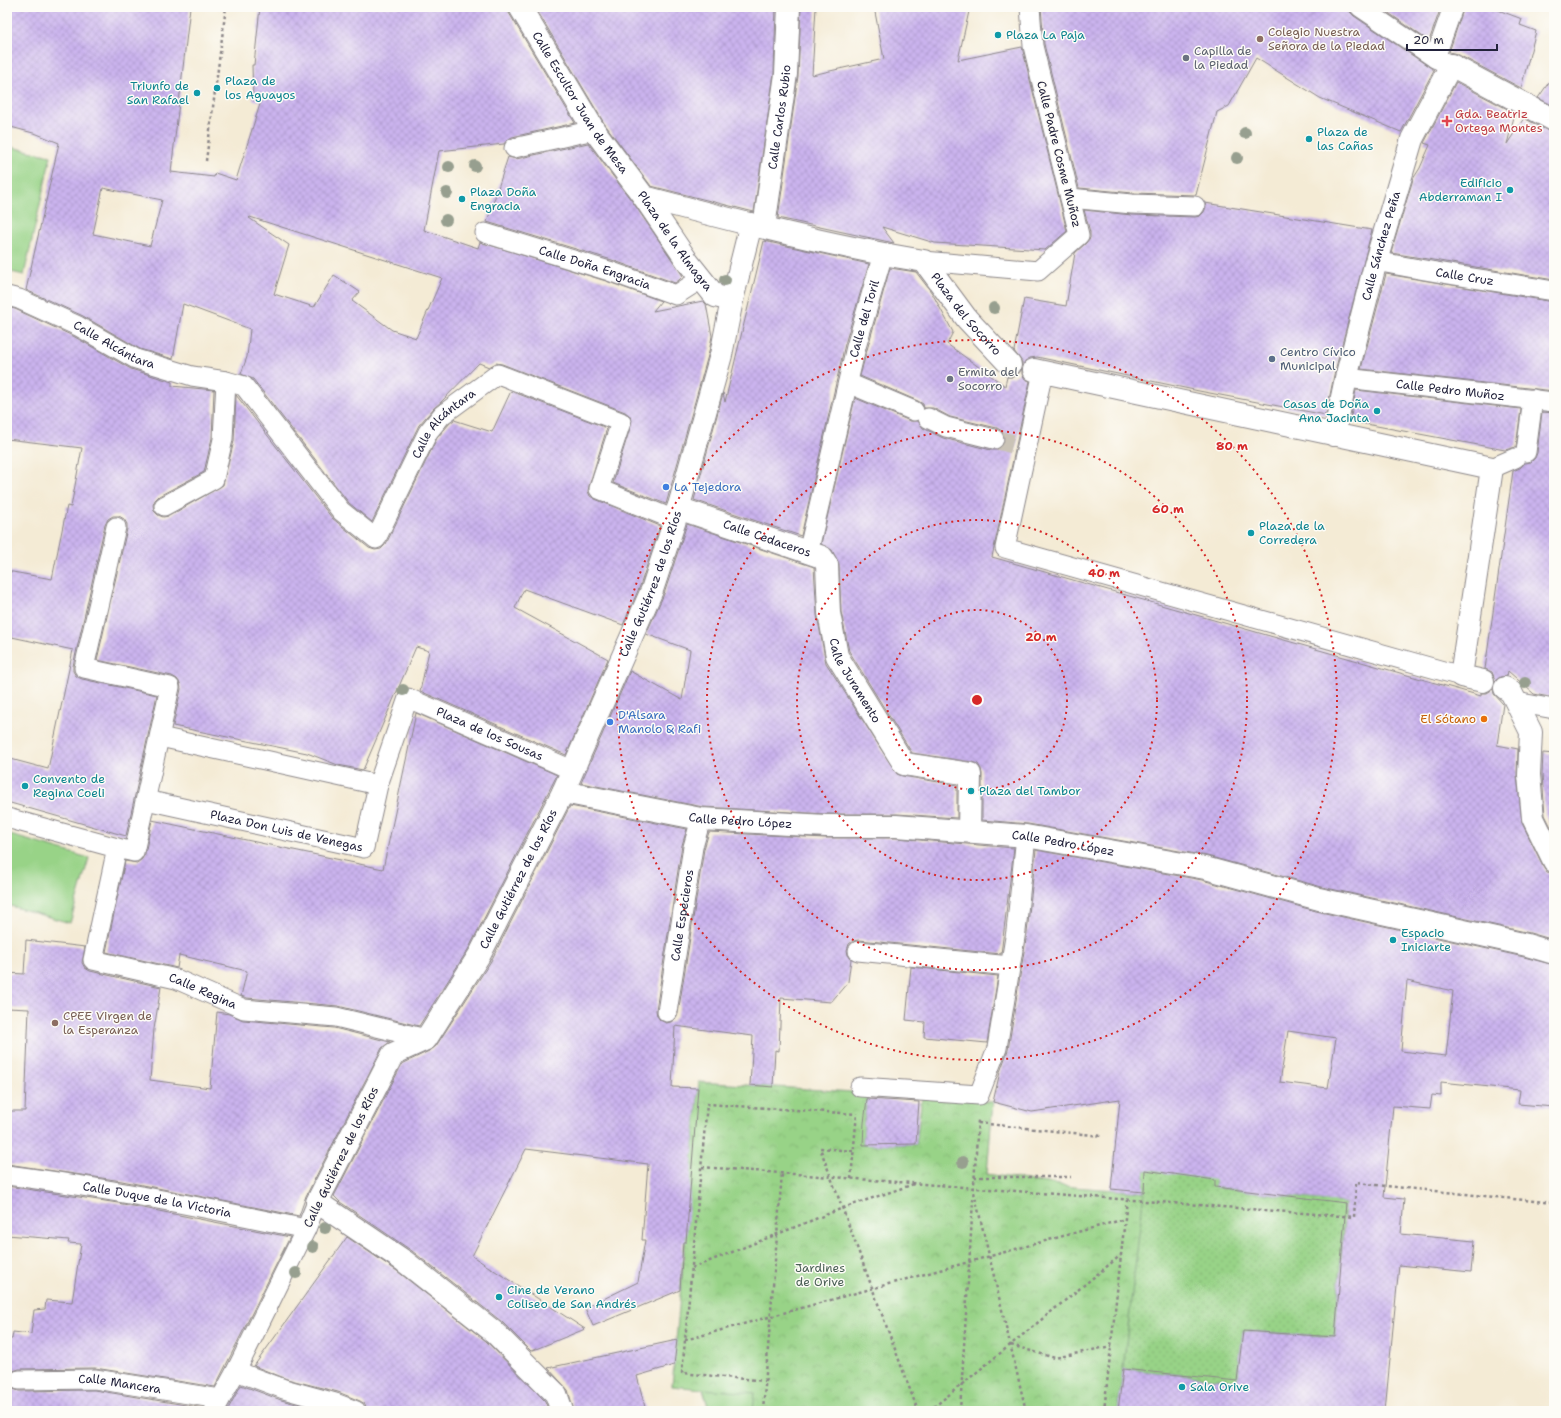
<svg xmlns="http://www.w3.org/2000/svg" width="1561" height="1418" font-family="'Shantell Sans',sans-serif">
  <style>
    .grass { fill: url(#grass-dots); stroke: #5d7a61 }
    .park { fill: url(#park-crowns); stroke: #5d7a61 }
    .pitch { fill: #98d387; stroke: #5d7a61 }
    .building { fill: url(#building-cross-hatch); fill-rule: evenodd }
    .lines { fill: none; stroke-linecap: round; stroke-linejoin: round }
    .pedestrian-tunnel { stroke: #cac3b6; stroke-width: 19; stroke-dasharray: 19 10; stroke-linecap: butt }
    .pedestrian-casing { stroke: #8b8688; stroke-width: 21 }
    .minor-casing { stroke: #8b8688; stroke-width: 24 }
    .path { stroke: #8b8688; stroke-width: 2.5; stroke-dasharray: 3 3; stroke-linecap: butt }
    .pedestrian { stroke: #fff; stroke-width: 19 }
    .minor { stroke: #fff; stroke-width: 22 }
    .tree { fill: #979f8f }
    .ring { fill: none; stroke: #d62828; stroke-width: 2; stroke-dasharray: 2 4 }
    .culture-dot { fill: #0f9aa8; stroke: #fdfcf7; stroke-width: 1.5 }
    .education-dot { fill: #8d6e63; stroke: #fdfcf7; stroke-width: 1.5 }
    .worship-dot { fill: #6b7280; stroke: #fdfcf7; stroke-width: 1.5 }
    .health-dot { fill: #e0444e; stroke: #fdfcf7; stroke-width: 1.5 }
    .service-dot { fill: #5c6f8a; stroke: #fdfcf7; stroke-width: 1.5 }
    .shop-dot { fill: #3f7fe0; stroke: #fdfcf7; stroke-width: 1.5 }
    .food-dot { fill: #e8710a; stroke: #fdfcf7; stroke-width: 1.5 }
    .labels { text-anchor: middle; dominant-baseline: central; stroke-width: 3; stroke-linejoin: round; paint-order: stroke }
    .education-label { font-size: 12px; fill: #785e54; stroke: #fdfcf7; text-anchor: start }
    .culture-label { font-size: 12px; fill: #0d838f; stroke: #fdfcf7; text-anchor: start }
    .worship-label { font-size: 12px; fill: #5b616d; stroke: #fdfcf7; text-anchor: start }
    .street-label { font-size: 12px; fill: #22223b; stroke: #fdfcf7 }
    .health-label { font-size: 12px; fill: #be3a42; stroke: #fdfcf7; text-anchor: start }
    .service-label { font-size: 12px; fill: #4e5e75; stroke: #fdfcf7; text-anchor: start }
    .shop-label { font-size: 12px; fill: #366cbe; stroke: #fdfcf7; text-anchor: start }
    .food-label { font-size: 12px; fill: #c56008; stroke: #fdfcf7; text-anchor: end }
    .park-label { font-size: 12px; fill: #4b6056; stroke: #fdfcf7 }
    .centre { fill: #d62828; stroke: #fdfcf7; stroke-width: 2 }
    .ring-label { font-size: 12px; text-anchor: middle; font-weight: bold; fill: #d62828; stroke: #fdfcf7; stroke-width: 3; stroke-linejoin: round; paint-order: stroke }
  </style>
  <defs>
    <pattern id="grass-dots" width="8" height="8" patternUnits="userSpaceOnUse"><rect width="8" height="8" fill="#98d387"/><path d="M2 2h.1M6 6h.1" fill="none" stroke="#83b575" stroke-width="1.8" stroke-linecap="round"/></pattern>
    <pattern id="park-crowns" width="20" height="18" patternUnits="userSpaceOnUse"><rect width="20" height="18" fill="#98d387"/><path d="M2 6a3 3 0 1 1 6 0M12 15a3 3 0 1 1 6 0" fill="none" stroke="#83b575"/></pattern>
    <pattern id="building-cross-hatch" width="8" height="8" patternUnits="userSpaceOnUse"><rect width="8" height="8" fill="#cbb4ee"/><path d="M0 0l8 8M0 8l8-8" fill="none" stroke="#ae9acd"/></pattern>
  </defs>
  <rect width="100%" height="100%" fill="#fdfcf7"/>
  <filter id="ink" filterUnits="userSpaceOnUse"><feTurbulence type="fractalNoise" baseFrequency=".025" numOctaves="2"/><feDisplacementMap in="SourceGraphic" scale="8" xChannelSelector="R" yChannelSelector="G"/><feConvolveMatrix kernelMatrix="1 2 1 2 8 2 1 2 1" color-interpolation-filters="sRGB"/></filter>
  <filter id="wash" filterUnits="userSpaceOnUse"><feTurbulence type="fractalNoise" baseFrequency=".012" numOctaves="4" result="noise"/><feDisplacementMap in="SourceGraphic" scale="16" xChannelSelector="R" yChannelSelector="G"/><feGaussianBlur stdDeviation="0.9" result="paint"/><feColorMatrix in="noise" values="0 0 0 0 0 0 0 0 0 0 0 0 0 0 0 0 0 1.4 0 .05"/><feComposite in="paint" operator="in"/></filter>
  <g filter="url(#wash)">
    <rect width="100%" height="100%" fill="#f4ebd5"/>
    <path class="grass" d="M1145 1170 1216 1176 1215 1187 1345 1203 1335 1337 1243 1331 1237 1381 1123 1369Z"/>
    <path class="park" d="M699 1082 868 1093 864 1123 863 1145 916 1144 922 1097 963 1099 993 1102 987 1174 1073 1187 1144 1192 1118 1411H707L708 1406 703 1389 672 1386Z"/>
    <path class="pitch" d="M7 146 51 156 24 275 7 271Z
      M7 834 89 858 70 923 7 905Z
      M703 1389 755 1393 753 1411H707L708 1406Z"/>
    <g id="blocks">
      <path class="building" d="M7 7H190L171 172 214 177 215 173 236 180 261 101 253 100 252 65H254L260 7H508L509 13 575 123 512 137 507 140 504 144 439 151 424 230 478 248 480 242 606 281 661 301 653 311 703 301 706 304 712 336 709 352 666 504 613 483 631 425 632 420 629 415 625 412 502 364 496 363 489 367 479 363 441 402 434 408 419 425 372 522 349 503 253 379 241 374 247 357 250 329 183 304 173 359 140 349 83 316 26 290 59 143 37 134 7 126ZM103 188 162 200 150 246 93 234ZM250 217 442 278 416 338 392 330 352 301 360 292 334 275 314 307 274 294 289 245 249 218Z
        M535 7H776L774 73 754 212 651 186 604 123Z
        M801 7H816L812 75 884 59 874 7H970L958 60 1022 47 1067 231 1045 250 935 243 882 227 894 243 778 218 798 76Z
        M1041 7H1349L1350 12 1354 16 1434 70 1401 132 1320 98 1256 58 1229 106 1217 112 1196 195 1133 193 1079 188 1044 44Z
        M1380 7H1441L1429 41Z
        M1464 7H1490L1522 19 1520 25 1536 31 1521 88 1457 54 1449 52Z
        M1554 75V106L1538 98Z
        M1456 82 1515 113 1507 144 1524 118 1548 131 1554 132V280L1391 253 1413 179 1420 168 1430 145 1424 143Z
        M588 143 634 204 683 276 679 280 675 283 612 260 487 222 508 157 516 159Z
        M1205 203 1372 230 1334 375 1326 415 1199 391 1037 357 1030 358 1025 361 1022 367V362L1014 351 1024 299 1066 306 1075 253 1086 243 1090 238V232L1084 210 1132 215 1195 217 1200 216 1204 212 1206 207Z
        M764 241 869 264 845 344 801 536 694 500 723 393 725 402Z
        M890 268 916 272 932 293 953 332 947 344 1005 386 1007 377H1013L1018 374 1022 369V374L1025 379 1030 381 992 557 1481 696V693H1487L1493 689 1494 694 1503 704 1497 745 1518 749 1517 776 1522 823 1543 866 1547 872 1554 873V940L1530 933 1322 887 1207 856 1028 824 982 820V774L981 769 978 764 972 762 912 753 849 651 841 612 839 564 832 550 821 544 855 398 910 421H918L923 428 943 438 991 450H997L1002 446 1005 441V436L1002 431 997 428 950 417 933 408H924L923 404 918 401 860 376 867 350Z
        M1386 274 1554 302V391L1361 369Z
        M7 307 15 309 73 336 131 369 172 382V386L214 390 212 438 204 472 159 496 155 500 153 505 154 511 158 515 163 517 169 516 223 485 234 441 236 395 332 518 369 548 375 550 381 549 386 544 437 438 450 423 454 420 492 432 511 391 607 428 589 486 588 491 590 496 595 499 660 526 640 586 623 625 524 589 515 608 608 659 566 755 420 691 429 651 416 647 363 770 338 765 307 753 173 726 181 689 180 683 177 679 172 676 97 660 127 529V524L124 519 119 516H113L108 519 105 525 73 666V671L76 676 82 679 157 695 126 836 7 802V758L48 769 73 650 7 636V571L52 579 67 506 71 507 82 448 7 439Z
        M1356 390 1521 409 1516 447 1505 450 1350 421Z
        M1542 412 1554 413V698L1534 694 1508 671 1507 676 1500 677 1495 681 1492 672 1485 669 1513 471 1520 468 1525 463 1531 462 1535 458 1537 453Z
        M687 524 814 567 817 615 826 663 897 774 902 776 957 785V818L897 814H826L703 807 581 783 630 671 682 700 690 650 646 634 664 594Z
        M416 713 557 775 469 948 419 1026 338 1006 247 998 241 996 247 971 179 955 177 968 106 952 125 861 137 863 142 859 145 854 152 820 383 869Z
        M1543 753 1554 754V833L1545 815 1542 775Z
        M570 806 687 829 682 845 656 1010 657 1016 660 1020 666 1023 671 1022 675 1019 678 1014 704 849 709 832 825 838H896L1014 848 1001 954 859 940 853 941 849 944 847 950 848 955 851 959 848 982 831 1002 781 998 779 1051 775 1050 773 1087 750 1085 753 1036 675 1026 672 1087 698 1088 686 1242H683L680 1290 593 1326 585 1308 638 1282 645 1240H642L648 1164 526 1149 472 1256 585 1329 531 1351 502 1322 412 1251 340 1202 334 1196 402 1064 431 1050 436 1046 491 961Z
        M1036 850 1202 880 1316 911 1524 957 1554 965V1107L1518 1104 1520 1090 1441 1082V1096L1432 1095 1430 1109 1393 1106 1384 1197 1404 1199 1401 1234 1474 1241 1471 1272 1399 1265 1385 1411H1118L1123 1369 1237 1381 1243 1331 1335 1337 1346 1203 1215 1187V1180L1145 1170 1144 1192 1111 1189 1120 1099 1032 1112 993 1102 1000 1072 1008 1050 1027 933ZM1407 981 1453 991 1446 1056 1401 1051ZM1288 1031 1336 1038 1328 1088 1280 1082Z
        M26 940 85 947 82 963 85 968 90 971 161 987 154 1029 150 1080 210 1088 217 1012 229 1014 243 1020 334 1028 390 1042 382 1048 306 1196 299 1216 122 1181 7 1164V1111H25L29 1009 7 1008V973L24 974Z
        M911 967 998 976 987 1043 924 1037 925 1022 906 1020Z
        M867 1099 919 1102 916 1144 863 1145 864 1123Z
        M7 1186 118 1203 290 1237 215 1387 95 1368 19 1369 13 1371 10 1374 8 1380 10 1386 13 1389 19 1391 94 1390 204 1408 203 1411H7V1339H12L13 1332 31 1334 34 1310 45 1309 46 1300 72 1302 81 1244 68 1243 69 1240 7 1235Z
        M347 1237 397 1271 486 1341 545 1401 549 1411H367L365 1404 360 1401 338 1392 287 1379 254 1366Z
        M677 1340 674 1365 637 1376 646 1411H574L568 1390 548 1368Z
        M241 1385 281 1400 323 1411H227Z"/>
    </g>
  </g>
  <g filter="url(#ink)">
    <use href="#blocks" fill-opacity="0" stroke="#8b8688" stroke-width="1"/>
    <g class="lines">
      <path class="pedestrian-tunnel" d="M994 439 1017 445"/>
      <defs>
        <g id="pedestrian">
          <path d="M1360 7 1435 58 1451 65"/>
          <path d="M1435 58 1453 7"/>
          <path d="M514 148 594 130"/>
          <path d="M1070 198 1132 204 1195 206"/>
          <path id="s1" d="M485 233 609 271 676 295 701 279"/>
          <path d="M924 261 1038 271 1079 235 1033 46 1030 7"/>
          <path id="s2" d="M1376 261C1435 273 1495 281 1554 291"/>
          <path id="s3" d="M7 296 19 299 78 326 136 359 192 376 226 381 244 386 341 511 376 539 428 432 442 415 498 374 621 422 599 489 675 520"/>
          <path d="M1043 372 1005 548 1461 676"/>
          <path id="s4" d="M1346 378 1554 402"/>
          <path d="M848 383 914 411"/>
          <path d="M928 418 946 427 994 439"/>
          <path d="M1526 452 1533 399"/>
          <path d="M1492 468 1515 458"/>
          <path d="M164 506 214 479 223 439 226 381"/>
          <path id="s5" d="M116 527 84 668 170 687 134 852 117 848 93 960 176 979 244 1009 336 1017 426 1039"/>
          <path id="s6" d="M808 553 856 347 883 254"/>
          <path d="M1516 702 1554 709"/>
          <path d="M160 737 378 785"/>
          <path id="s7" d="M146 800 364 848 378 785 408 698 572 770"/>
          <path d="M7 818 117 848"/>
          <path d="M858 951 1010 966"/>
          <path id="s8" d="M667 1012 693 847 701 819"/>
          <path d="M860 1087 979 1095 997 1048 1016 931 1026 836"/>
          <path id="s9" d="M7 1175C108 1188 207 1208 306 1229"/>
          <path d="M236 1371 284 1389 335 1403 356 1411"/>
          <path id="s10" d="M19 1380 95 1379 220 1399"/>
          <path d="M214 1411 236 1371 306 1229 317 1202"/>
        </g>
        <g id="minor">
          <path id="s11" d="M520 7 594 130 644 197 688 262 715 296 732 300"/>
          <path id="s12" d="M644 197C735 221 831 246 924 261L967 319 1010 365"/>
          <path id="s13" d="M764 227 786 74 789 7"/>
          <path d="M1034 370 1492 468 1461 676 1483 681"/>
          <path id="s14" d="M1334 435 1346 378 1376 261 1412 139 1451 65 1554 120"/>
          <path id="s15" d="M678 508 822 557 827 565 829 613 837 656 904 764 970 774 969 831"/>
          <path d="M1505 688 1511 692 1531 732 1529 775 1533 818 1554 861"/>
          <path id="s16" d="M563 792 701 819 826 826H896L1026 836 1205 868 1319 899 1527 945 1554 953"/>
          <path id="s17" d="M562 1411 556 1394 494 1332 404 1261 317 1202 393 1054 426 1039 480 954 563 792 652 590 675 520 721 355 732 300 751 224"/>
        </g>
      </defs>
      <use href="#pedestrian" class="pedestrian-casing"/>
      <use href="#minor" class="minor-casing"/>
      <path class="path" d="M206 161 226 7
        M978 1123 1102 1136
        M853 1151 820 1148 918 1411
        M702 1167 1354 1217 1356 1183 1554 1203
        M974 1177H1071
        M851 1179 857 1113
        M974 1192 1026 1411
        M692 1268 843 1208 914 1184
        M685 1340 1125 1219
        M1011 1345 1055 1358 1111 1346
        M766 1381 682 1373 707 1104 856 1114
        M763 1411 782 1173
        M929 1411 1121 1255
        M960 1411 978 1120
        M1104 1411 1127 1200"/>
      <use href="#pedestrian" class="pedestrian"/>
      <use href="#minor" class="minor"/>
    </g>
    <g class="tree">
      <circle cx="1245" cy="133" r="6"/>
      <circle cx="1237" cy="158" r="6"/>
      <circle cx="475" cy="166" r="6"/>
      <circle cx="449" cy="167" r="6"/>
      <circle cx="447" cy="193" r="6"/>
      <circle cx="446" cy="220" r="6"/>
      <circle cx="725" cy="280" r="6"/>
      <circle cx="994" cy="308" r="6"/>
      <circle cx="1525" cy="683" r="6"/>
      <circle cx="403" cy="690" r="6"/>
      <circle cx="963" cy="1162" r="6"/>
      <circle cx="325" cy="1228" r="6"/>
      <circle cx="313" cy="1247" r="6"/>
      <circle cx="296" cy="1273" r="6"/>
    </g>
  </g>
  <g class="ring">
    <circle cx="977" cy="700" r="90"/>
    <circle cx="977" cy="700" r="180"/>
    <circle cx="977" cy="700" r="270"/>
    <circle cx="977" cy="700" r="360"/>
  </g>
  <g class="culture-dot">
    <circle cx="998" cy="35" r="4"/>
    <circle cx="217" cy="88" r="4"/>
    <circle cx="197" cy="93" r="4"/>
    <circle cx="1309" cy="139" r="4"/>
    <circle cx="1510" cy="190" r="4"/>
    <circle cx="462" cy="199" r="4"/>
    <circle cx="1377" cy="411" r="4"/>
    <circle cx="1251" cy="533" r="4"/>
    <circle cx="25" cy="786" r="4"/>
    <circle cx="971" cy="791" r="4"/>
    <circle cx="1393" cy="940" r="4"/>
    <circle cx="499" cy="1297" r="4"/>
    <circle cx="1182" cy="1387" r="4"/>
  </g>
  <g class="education-dot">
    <circle cx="1260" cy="39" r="4"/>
    <circle cx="55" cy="1023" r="4"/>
  </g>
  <g class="worship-dot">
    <circle cx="1186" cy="58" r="4"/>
    <circle cx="950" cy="379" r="4"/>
  </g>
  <path class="health-dot" d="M1445 115h4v4h4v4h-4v4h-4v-4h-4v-4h4z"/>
  <circle class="service-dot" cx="1272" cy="359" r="4"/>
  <g class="shop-dot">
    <circle cx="666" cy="487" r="4"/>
    <circle cx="610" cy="722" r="4"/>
  </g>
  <circle class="food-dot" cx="1484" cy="719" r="4"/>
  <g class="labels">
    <g class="education-label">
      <text x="1268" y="32">Colegio Nuestra<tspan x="1268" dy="14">Señora de la Piedad</tspan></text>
      <text x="63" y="1016">CPEE Virgen de<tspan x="63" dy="14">la Esperanza</tspan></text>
    </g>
    <g class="culture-label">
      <text x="1006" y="35">Plaza La Paja</text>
      <text x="225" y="81">Plaza de<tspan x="225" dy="14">los Aguayos</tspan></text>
      <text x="189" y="86" text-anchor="end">Triunfo de<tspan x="189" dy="14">San Rafael</tspan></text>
      <text x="1317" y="132">Plaza de<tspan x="1317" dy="14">las Cañas</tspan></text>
      <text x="1502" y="183" text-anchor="end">Edificio<tspan x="1502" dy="14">Abderraman I</tspan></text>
      <text x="470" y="192">Plaza Doña<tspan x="470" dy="14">Engracia</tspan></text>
      <text x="1369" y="404" text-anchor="end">Casas de Doña<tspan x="1369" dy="14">Ana Jacinta</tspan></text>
      <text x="1259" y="526">Plaza de la<tspan x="1259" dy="14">Corredera</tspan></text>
      <text x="33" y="779">Convento de<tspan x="33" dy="14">Regina Coeli</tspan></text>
      <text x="979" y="791">Plaza del Tambor</text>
      <text x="1401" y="933">Espacio<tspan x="1401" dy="14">Iniciarte</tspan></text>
      <text x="507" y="1290">Cine de Verano<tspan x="507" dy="14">Coliseo de San Andrés</tspan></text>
      <text x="1190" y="1387">Sala Orive</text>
    </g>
    <g class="worship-label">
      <text x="1194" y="51">Capilla de<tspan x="1194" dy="14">la Piedad</tspan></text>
      <text x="958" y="372">Ermita del<tspan x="958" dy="14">Socorro</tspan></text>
    </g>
    <g class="street-label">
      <text stroke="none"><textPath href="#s11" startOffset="113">Calle Escultor Juan de Mesa</textPath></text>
      <text stroke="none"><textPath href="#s13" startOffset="111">Calle Carlos Rubio</textPath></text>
      <text transform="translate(1059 154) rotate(76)">Calle Padre Cosme Muñoz</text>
      <text stroke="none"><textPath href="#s14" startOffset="195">Calle Sánchez Peña</textPath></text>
      <text stroke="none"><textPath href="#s11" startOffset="281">Plaza de la Almagra</textPath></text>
      <text stroke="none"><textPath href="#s1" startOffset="115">Calle Doña Engracia</textPath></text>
      <text stroke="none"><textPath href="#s2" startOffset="90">Calle Cruz</textPath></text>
      <text stroke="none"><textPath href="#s12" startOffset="355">Plaza del Socorro</textPath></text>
      <text stroke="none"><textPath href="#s6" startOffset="241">Calle del Toril</textPath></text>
      <text stroke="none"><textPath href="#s3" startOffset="118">Calle Alcántara</textPath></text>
      <text stroke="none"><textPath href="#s4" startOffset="105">Calle Pedro Muñoz</textPath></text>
      <text stroke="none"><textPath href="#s3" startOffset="594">Calle Alcántara</textPath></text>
      <text stroke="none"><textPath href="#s15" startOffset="94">Calle Cedaceros</textPath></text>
      <text stroke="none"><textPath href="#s17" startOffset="1037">Calle Gutiérrez de los Ríos</textPath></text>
      <text stroke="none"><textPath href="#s15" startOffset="283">Calle Juramento</textPath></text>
      <text stroke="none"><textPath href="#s7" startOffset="469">Plaza de los Sousas</textPath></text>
      <text stroke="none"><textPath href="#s16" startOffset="180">Calle Pedro López</textPath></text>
      <text stroke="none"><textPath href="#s7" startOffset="144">Plaza Don Luis de Venegas</textPath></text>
      <text stroke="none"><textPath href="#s16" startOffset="504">Calle Pedro López</textPath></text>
      <text stroke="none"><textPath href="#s17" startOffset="713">Calle Gutiérrez de los Ríos</textPath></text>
      <text stroke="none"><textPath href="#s8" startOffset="98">Calle Especieros</textPath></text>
      <text stroke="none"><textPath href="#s5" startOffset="648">Calle Regina</textPath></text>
      <text transform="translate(341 1157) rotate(-64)">Calle Gutiérrez de los Ríos</text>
      <text stroke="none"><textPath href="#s9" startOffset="152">Calle Duque de la Victoria</textPath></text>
      <text stroke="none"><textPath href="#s10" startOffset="101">Calle Mancera</textPath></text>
    </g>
    <g class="health-label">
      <text x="1455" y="114">Gda. Beatriz<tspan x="1455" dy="14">Ortega Montes</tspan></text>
    </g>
    <g class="service-label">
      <text x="1280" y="352">Centro Cívico<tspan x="1280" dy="14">Municipal</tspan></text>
    </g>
    <g class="shop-label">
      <text x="674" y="487">La Tejedora</text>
      <text x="618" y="715">D'Alsara<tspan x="618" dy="14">Manolo &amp; Rafi</tspan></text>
    </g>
    <g class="food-label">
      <text x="1476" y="719">El Sótano</text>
    </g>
    <g class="park-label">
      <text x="820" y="1268">Jardines<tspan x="820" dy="14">de Orive</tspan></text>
    </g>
  </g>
  <circle cx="977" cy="700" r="6" class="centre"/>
  <g class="ring-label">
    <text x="1232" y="450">80 m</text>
    <text x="1168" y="513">60 m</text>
    <text x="1104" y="577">40 m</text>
    <text x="1041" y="641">20 m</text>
  </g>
  <rect width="1561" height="1418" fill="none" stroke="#fdfcf7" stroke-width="24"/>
  <path d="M1407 44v6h90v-6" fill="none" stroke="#22223b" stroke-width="2"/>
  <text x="1413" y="44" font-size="12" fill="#22223b" stroke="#fdfcf7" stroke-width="3" paint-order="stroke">20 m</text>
</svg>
